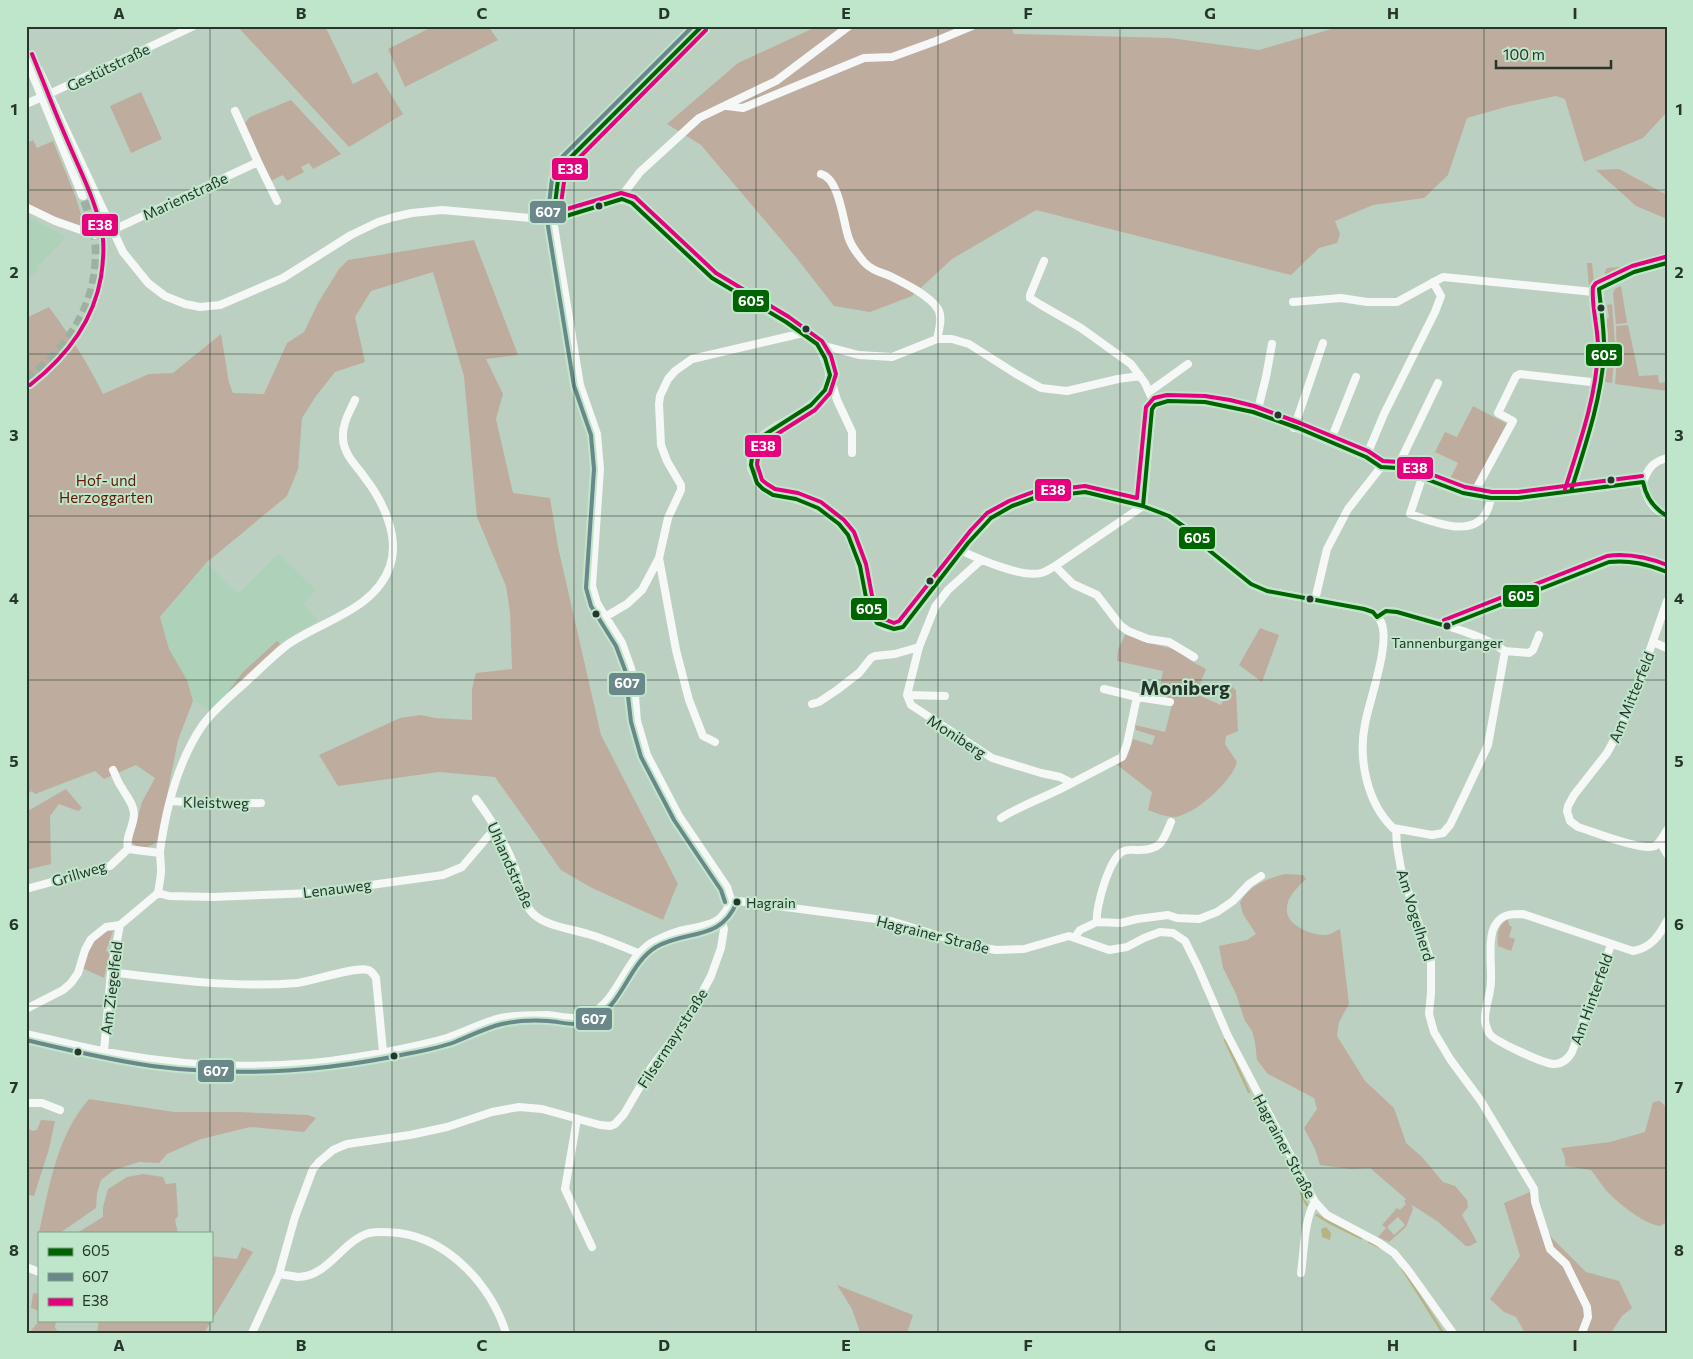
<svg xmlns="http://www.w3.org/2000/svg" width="1693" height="1359" font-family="Commissioner,sans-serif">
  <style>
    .built { fill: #aed1b9 }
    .green { fill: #beac9f; fill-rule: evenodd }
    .water { fill: #b8b384 }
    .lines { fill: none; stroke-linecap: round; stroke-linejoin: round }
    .stream { stroke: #b8b384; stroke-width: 2.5 }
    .secondary-tunnel { stroke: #9db1a3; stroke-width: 10; stroke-dasharray: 10 5; stroke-linecap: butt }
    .street { stroke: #f5f8f6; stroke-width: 8 }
    .secondary { stroke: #f5f8f6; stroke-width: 10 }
    .bus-1-casing { stroke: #bfe6ca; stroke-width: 8 }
    .bus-2-casing { stroke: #bfe6ca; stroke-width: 8 }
    .bus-3-casing { stroke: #bfe6ca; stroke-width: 8 }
    .bus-1 { stroke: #006400; stroke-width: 4 }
    .bus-2 { stroke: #6a8789; stroke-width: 4 }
    .bus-3 { stroke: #e5007d; stroke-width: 4 }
    .grid { fill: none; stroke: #27362c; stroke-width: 1; stroke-opacity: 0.55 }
    .bus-dot { fill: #27362c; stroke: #bfe6ca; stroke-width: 2 }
    .labels { text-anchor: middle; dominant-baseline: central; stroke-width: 4; stroke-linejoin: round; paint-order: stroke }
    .bus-label { font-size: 14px; fill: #27362c; stroke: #bfe6ca }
    .street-label { font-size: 15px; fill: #27362c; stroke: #bfe6ca }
    .park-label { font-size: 15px; fill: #631805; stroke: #bfe6ca }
    .district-label { font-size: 20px; font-weight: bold; fill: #27362c; stroke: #bfe6ca }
    .line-badge { stroke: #bfe6ca; stroke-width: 2 }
    .badge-label { font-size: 14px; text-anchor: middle; font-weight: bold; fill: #fff }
    .neatline { fill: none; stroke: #27362c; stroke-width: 2 }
    .grid-label { font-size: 16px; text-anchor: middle; font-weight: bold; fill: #27362c }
  </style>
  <rect width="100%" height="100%" fill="#bbd0c1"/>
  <path class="built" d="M26 215 66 237 36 268 38 271 26 279Z
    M278 554 316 590 303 603 318 620 280 643 210 710 193 701 187 680 169 649 160 618 206 563 238 594Z"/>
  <path class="green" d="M237 26H325L353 84 377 72 403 114 349 147Z
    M434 26H488L498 40 405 87 388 49Z
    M818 26H1011L1014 34 1170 38 1259 50 1342 26H1667V112L1643 138 1584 162 1565 99 1556 96 1509 106 1467 118 1448 175 1424 198 1373 205 1335 221 1340 234 1337 243 1319 248 1291 275 1036 210 952 259 912 296 870 312 834 306 795 256 701 145 667 124 738 63Z
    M141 92 162 139 131 153 110 106Z
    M291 100 341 154 313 169 309 163 301 167 304 172 287 181 283 175 271 181 245 123 250 117Z
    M33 140 37 148 53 141 76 198 85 228 56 220 26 205V143Z
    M1619 169 1667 195V219L1636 206 1596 170Z
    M474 240 518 355 486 359 503 394 496 419 513 493 550 498 558 547 601 735 679 886 677 885 663 920 592 888 561 870 495 777 439 772 338 786 319 755 400 718 421 715 435 718 472 720V689L476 673 512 669 510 612 506 586 477 517 464 376 433 272 371 291 355 317 365 362 335 372 316 396 302 418 298 469 287 496 206 563 160 617 169 649 187 680 193 701 178 740 158 841C149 848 140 851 131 842L142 802 155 778 136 765 104 779 95 771 35 794 32 791 26 795V318L49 307C69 334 88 363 103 394L149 374 173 373 221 334 229 383 233 393 264 394 287 343 304 332 318 303 339 269 348 260Z
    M1587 263H1592L1594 283 1602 284 1595 288 1594 286H1589Z
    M1642 265 1624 273 1622 268 1606 275 1607 280C1605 277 1604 271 1607 268Z
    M1621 286 1627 323 1616 324 1613 293 1616 288Z
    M1612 304 1615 344 1612 383 1605 382 1607 356 1605 319 1609 318 1607 305Z
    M1628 325 1639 376 1658 375 1659 383 1667 382V391L1615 384 1617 359 1616 326Z
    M1473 406 1507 424 1472 489 1448 483 1458 463 1435 452 1445 432 1457 437Z
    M1260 628 1279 635 1262 682 1239 665Z
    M1126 633 1141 641 1177 650 1191 661 1206 669 1196 694 1221 705 1231 686 1236 690 1238 731 1226 736 1225 744 1237 762C1233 780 1194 816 1174 817 1165 817 1156 813 1148 810L1152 792 1116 764 1127 757 1133 739 1152 745 1155 736 1136 730 1135 725 1165 732 1173 701 1158 697 1163 671 1117 661 1118 650Z
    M277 641 280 643 279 645 227 693 243 672Z
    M66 789 82 808 78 811 59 804 50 816 51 864 26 870V812Z
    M1285 874 1303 875 1306 879C1298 887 1285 898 1287 912 1289 927 1313 935 1325 935 1330 935 1335 931 1340 929L1349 1004 1339 1022 1337 1036 1365 1081 1394 1108 1406 1143 1422 1157 1443 1182 1455 1186 1467 1200 1468 1207 1462 1215 1477 1242 1470 1246H1466L1437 1221 1412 1205 1413 1209 1406 1227 1389 1242 1378 1237 1386 1228 1382 1225 1397 1208 1400 1210 1406 1204 1404 1201 1406 1199 1370 1168 1352 1169 1320 1165 1315 1149 1304 1128 1317 1109 1314 1098 1268 1074 1257 1060 1255 1042 1252 1031 1245 1021 1236 994 1223 968 1219 946 1247 940 1256 934 1243 914 1240 903C1248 886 1267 878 1285 874ZM1398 1217 1405 1225 1394 1235 1387 1227Z
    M1508 919 1509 925 1512 927 1509 937 1515 939 1511 951 1498 946C1497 935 1497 926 1508 919Z
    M108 930 113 931 106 951 110 952 104 978 82 968 93 941Z
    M89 1099 174 1112H239L308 1115 316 1118 304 1132 250 1127 201 1139 167 1154 159 1163 139 1162 114 1170 101 1180 97 1193 96 1208 60 1233H39C49 1187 57 1135 89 1099Z
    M1660 1101 1667 1108V1222L1660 1226C1645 1225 1615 1201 1605 1189 1600 1183 1596 1176 1591 1170L1565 1166V1158L1561 1148 1610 1142 1645 1132 1653 1102Z
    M41 1120 55 1121 49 1149 34 1196 29 1195 26 1197V1128L33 1131 37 1130Z
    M143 1174 163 1177 166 1184 176 1183 178 1216 175 1220 178 1233H77L103 1217V1207L108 1189 127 1177Z
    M1530 1192 1536 1212 1552 1238 1586 1272 1619 1281 1632 1308 1622 1316 1611 1333H1525L1516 1317 1504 1312 1490 1299 1520 1256 1504 1203Z
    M242 1247 253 1252 204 1333H97L99 1320H211V1256L237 1259Z
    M837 1285 913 1315 907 1333 860 1332 852 1309Z
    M33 1293 39 1294V1311L31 1308Z
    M40 1320H56L55 1328 59 1333H29Z"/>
  <path class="water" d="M1326 1227 1331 1233 1330 1240 1322 1237 1321 1229Z"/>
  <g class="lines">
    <path class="stream" d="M1225 1040 1249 1092
      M1255 1101 1262 1113
      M1297 1176 1301 1193 1307 1205
      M1317 1215 1330 1223 1361 1238
      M1369 1242 1380 1247
      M1402 1268 1443 1333"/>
    <path class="secondary-tunnel" d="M26 380C72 348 102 297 96 240 95 225 88 209 83 195"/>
    <path class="street" d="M194 26 49 94 123 252 148 283 165 296 185 304 200 307 220 305 283 278 351 235 378 222 394 217 412 213 442 210 553 220 622 199 624 193 640 172 699 118 776 81 849 26
      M702 26 567 161 558 180 553 220 580 385 597 434 600 469 592 586 597 603 603 613 622 643 631 668 634 684 637 721 647 755 679 816 727 887 731 900
      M26 104 42 97
      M727 106 743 108 864 58 892 57 936 41 972 26
      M258 162 277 201
      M821 174C840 179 843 223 849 239 852 247 858 255 864 262 871 270 880 272 890 276 904 283 929 295 938 309 943 317 939 330 937 339
      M622 199 632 203 712 278 786 322 817 344 859 355 892 357 937 339H952L969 344 1016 374 1041 388 1067 391 1118 379 1140 376
      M26 207 55 221 95 235 113 230 258 162 235 111
      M1044 261 1030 295V298L1041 305 1081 328 1131 364 1145 383 1155 405
      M1293 302 1341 298 1367 302H1397L1443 277 1593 292 1599 289
      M817 344C822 353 829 365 829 375 830 405 778 421 761 437 755 444 750 456 751 465 751 469 753 473 755 476 762 495 778 494 795 499 812 503 839 519 848 534 856 548 861 570 864 585 866 592 865 601 868 608 873 624 887 631 903 627L968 543 991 518 1012 506 1034 498 1085 492 1143 506 1169 516 1186 528 1210 551 1251 584 1267 591 1364 609C1372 611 1378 615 1381 622 1391 643 1369 701 1365 724 1358 759 1367 803 1393 828L1432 835 1443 833 1450 825 1464 796 1488 745 1505 651C1479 632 1428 621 1397 612L1386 611 1377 617
      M830 377 837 400 852 432V453
      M1149 392 1188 364
      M1155 405C1163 399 1172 401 1181 401 1247 400 1306 433 1366 457L1381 467 1397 468 1463 493 1491 498H1518L1643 482
      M1257 413 1266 377 1272 344
      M1294 428 1323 343
      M1330 442 1356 377
      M1366 457 1384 414 1435 312 1441 296 1433 282
      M1397 468 1438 383
      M1422 478 1410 514C1431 521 1471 539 1486 513 1488 509 1490 503 1491 498
      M1643 482C1646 498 1652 509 1667 516
      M1643 482C1648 469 1652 462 1667 458
      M1571 491C1585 446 1600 402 1604 354 1605 332 1601 311 1599 289L1634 272 1667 263
      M1473 495 1513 421 1498 413 1516 376 1520 374 1600 383
      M962 551C979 559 1022 578 1041 573 1046 572 1051 568 1055 566L1073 584 1097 595 1120 625 1128 631 1148 639 1169 642 1194 657
      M659 558 676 650 689 700 703 736 715 742
      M981 560 948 590 935 607 919 647 907 695 911 705 992 758 1041 773 1060 777 1072 783 1122 757 1127 744 1137 697 1170 702
      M1055 566 1143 506 1152 409 1155 405
      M1315 600 1327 549 1348 509 1381 467
      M1667 601 1632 701 1620 729 1607 753 1574 795 1568 806 1567 811 1570 821 1578 827C1592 831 1643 852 1655 846 1660 843 1664 835 1667 830
      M605 617 627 604 642 590 659 558 668 518 681 490V485L667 461 661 445 659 404 660 396 668 379 675 371 692 359 803 333
      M1446 626 1609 562C1632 559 1646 563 1667 572
      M1653 642 1667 648
      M1505 651 1529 653 1533 650 1539 635
      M1104 689 1137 697
      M907 695 945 696
      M812 704 819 702 837 690 859 673 871 658 875 656 895 654 919 647
      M113 770C116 776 118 783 122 788 126 796 134 804 134 814 134 826 125 837 128 849L160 853
      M476 799C492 820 504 841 514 865 521 882 521 906 537 917 551 927 572 929 588 934 605 939 621 946 638 953
      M170 801 220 804 261 803
      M1001 818C1023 804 1049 796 1072 783
      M1396 829 1397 846 1401 869 1431 962V993L1429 1014 1434 1032 1450 1059 1481 1101 1534 1189 1535 1202 1550 1249 1566 1264 1587 1307 1588 1317 1582 1333
      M1660 842 1667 854
      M26 889 110 866 128 849
      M158 893 169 896 213 897 313 893 443 875 462 867 496 827
      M731 900 891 921 969 945 996 950 1024 949 1069 936 1109 950 1127 947 1144 938 1160 932 1173 933 1185 941 1198 967 1228 1036 1315 1202 1327 1215 1378 1242 1394 1253 1408 1270 1453 1333
      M1097 922C1095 908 1110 855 1124 851 1128 849 1135 850 1140 850 1162 849 1163 841 1171 822
      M1075 937 1080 930 1097 922 1121 923 1137 919 1168 915 1177 918 1199 919 1217 912 1233 901 1249 884 1261 876
      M1611 945 1572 1052C1568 1059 1563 1064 1554 1064 1545 1064 1493 1041 1489 1033 1487 1029 1485 1024 1485 1019 1485 1006 1491 994 1491 981 1492 967 1487 935 1496 924 1502 914 1512 914 1523 914L1633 951C1651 948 1659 936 1667 921
      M111 972C173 980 235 988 297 983 313 981 356 966 368 970 372 971 374 975 376 978L383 1052
      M26 1009 63 990 71 983 78 973 85 950 91 939 106 927 120 925 158 893C159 885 161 878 161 870 161 864 160 857 160 851 166 808 177 763 202 726 214 709 232 695 247 681 260 669 273 656 287 645 321 621 375 610 390 566 400 537 383 501 365 478 357 466 344 455 343 439 342 424 349 413 355 400
      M26 1034C59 1041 91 1050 124 1055 197 1068 284 1070 357 1057 387 1052 418 1046 447 1038 465 1032 483 1022 501 1018 516 1015 532 1015 547 1015 561 1016 576 1021 589 1015 619 1000 624 961 651 943 660 938 669 934 679 931 703 925 722 928 731 900
      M104 1051 111 972 120 925
      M26 1103H42L60 1110
      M577 1119 565 1189 592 1247
      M26 1267 39 1272
      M1301 1273C1304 1253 1304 1219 1315 1202
      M279 1274C285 1275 292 1276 298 1277 328 1277 342 1241 369 1233 378 1231 389 1232 399 1233 450 1240 491 1286 506 1333
      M252 1333 279 1274 295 1217 313 1169 319 1162 333 1150 347 1144 410 1135 447 1127 492 1112 519 1107 542 1109 600 1125 610 1126 615 1124 624 1114 651 1068 681 1028 695 1006 711 976 721 948 724 929 721 918"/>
    <path class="secondary" d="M26 56 83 195
      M38 70 49 94"/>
    <defs>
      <path id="bus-1" d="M622 199 632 203 712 278 786 322 817 344 825 358 830 375 825 390 811 405 761 437 753 450 751 465 757 483 763 489 773 495 796 499 818 508 839 524 848 535 860 566 868 608 877 623 894 629 903 627 968 543 991 518 1012 506 1034 498 1085 492 1143 506 1169 516 1186 528 1210 551 1251 584 1267 591 1364 609 1373 612 1377 617
        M553 220 558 180 567 161 702 26
        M553 220 622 199
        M1155 405 1168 401 1205 402 1253 412 1298 428 1366 457 1381 467 1397 468 1463 493 1491 498H1518L1643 482
        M1643 482C1646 497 1653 508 1667 516
        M1571 491C1585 446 1601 401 1604 354 1605 332 1601 310 1599 289L1634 272 1667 263
        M1143 506 1152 409 1155 405
        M1377 617 1386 611 1397 612 1446 626 1609 562C1630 560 1647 564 1667 572"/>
      <path id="bus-2" d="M693 26 562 157 552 179 547 220 574 386 591 435 594 469 586 588 591 606 616 646 625 670 631 722 641 757 674 820 721 890 725 902
        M26 1040C68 1050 109 1060 152 1066 237 1077 322 1072 406 1054 422 1051 439 1048 455 1042 470 1036 485 1028 502 1024 516 1021 533 1020 548 1021 562 1022 577 1027 590 1021 623 1007 627 965 656 947 688 929 720 942 737 902"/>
      <path id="bus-3" d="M706 30 572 165 564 182 560 211 621 193 635 197 716 273 789 317 822 341 831 356 836 374 830 393 815 410 766 441 759 452 757 464 762 480 767 484 775 489 798 493 821 502 844 520 854 532 866 564 874 606 882 618 894 623 899 621 971 530 987 513 1009 501 1033 492 1085 486 1137 498 1146 407 1154 398 1167 395 1205 396 1230 400 1254 406 1300 423 1368 451 1383 461 1399 462 1465 487 1492 492H1518L1642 476
        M30 385C66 357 93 323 101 277 103 264 104 251 103 239 98 205 81 173 68 142 55 113 44 83 32 54
        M1565 489C1579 445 1596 398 1598 351 1599 330 1591 307 1593 287L1596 283 1632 266 1665 257
        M1444 620 1607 556C1628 553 1647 557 1667 565"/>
    </defs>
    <use href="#bus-1" class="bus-1-casing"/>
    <use href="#bus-2" class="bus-2-casing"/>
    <use href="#bus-3" class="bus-3-casing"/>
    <use href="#bus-1" class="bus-1"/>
    <use href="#bus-2" class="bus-2"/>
    <use href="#bus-3" class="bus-3"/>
  </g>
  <path class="grid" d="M210 26V1233M392 26V1333M574 26V1333M756 26V1333M938 26V1333M1120 26V1333M1302 26V1333M1484 26V1333M26 190H1667M26 354H1667M26 516H1667M26 680H1667M26 842H1667M26 1006H1667M26 1168H1667M210 1320V1333"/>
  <g class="bus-dot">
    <circle cx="599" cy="206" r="4.5"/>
    <circle cx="1601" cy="308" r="4.5"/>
    <circle cx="806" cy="329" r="4.5"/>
    <circle cx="1278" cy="415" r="4.5"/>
    <circle cx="1611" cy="480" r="4.5"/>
    <circle cx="930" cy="581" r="4.5"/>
    <circle cx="1310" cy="599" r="4.5"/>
    <circle cx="596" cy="614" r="4.5"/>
    <circle cx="1447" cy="626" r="4.5"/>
    <circle cx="737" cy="902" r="4.5"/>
    <circle cx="78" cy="1052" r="4.5"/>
    <circle cx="394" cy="1056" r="4.5"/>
  </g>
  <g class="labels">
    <g class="bus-label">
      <text x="1447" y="642">Tannenburganger</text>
      <text x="746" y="902" text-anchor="start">Hagrain</text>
    </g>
    <g class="street-label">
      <text transform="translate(108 67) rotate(-26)">Gestütstraße</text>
      <text transform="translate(185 196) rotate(-25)">Marienstraße</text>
      <text transform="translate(1631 697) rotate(-68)">Am Mitterfeld</text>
      <text transform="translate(957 736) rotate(33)">Moniberg</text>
      <text transform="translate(216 802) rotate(1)">Kleistweg</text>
      <text transform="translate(511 865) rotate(66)">Uhlandstraße</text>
      <text transform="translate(79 873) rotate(-17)">Grillweg</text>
      <text transform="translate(337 888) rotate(-7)">Lenauweg</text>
      <text transform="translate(1416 915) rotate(73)">Am Vogelherd</text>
      <text transform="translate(933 934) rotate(14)">Hagrainer Straße</text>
      <text transform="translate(111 988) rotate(-83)">Am Ziegelfeld</text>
      <text transform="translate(1591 999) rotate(-70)">Am Hinterfeld</text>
      <text transform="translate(672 1038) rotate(-57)">Filsermayrstraße</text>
      <text transform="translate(1285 1146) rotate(62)">Hagrainer Straße</text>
    </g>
    <g class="park-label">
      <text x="106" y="480">Hof- und<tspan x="106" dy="17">Herzoggarten</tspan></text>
    </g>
    <g class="district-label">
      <text x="1185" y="687">Moniberg</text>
    </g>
  </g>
  <g class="line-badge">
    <rect x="551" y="157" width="38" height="24" rx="5" fill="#e5007d"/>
    <rect x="529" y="200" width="38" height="24" rx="5" fill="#6a8789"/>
    <rect x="81" y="213" width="38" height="24" rx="5" fill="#e5007d"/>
    <rect x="732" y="289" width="38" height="24" rx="5" fill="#006400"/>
    <rect x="1585" y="343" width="38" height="24" rx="5" fill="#006400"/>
    <rect x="744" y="434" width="38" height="24" rx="5" fill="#e5007d"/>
    <rect x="1396" y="456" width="38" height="24" rx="5" fill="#e5007d"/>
    <rect x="1034" y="478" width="38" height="24" rx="5" fill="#e5007d"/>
    <rect x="1178" y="526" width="38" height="24" rx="5" fill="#006400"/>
    <rect x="1502" y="584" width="38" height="24" rx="5" fill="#006400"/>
    <rect x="850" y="597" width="38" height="24" rx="5" fill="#006400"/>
    <rect x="608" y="672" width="38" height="24" rx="5" fill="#6a8789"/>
    <rect x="575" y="1007" width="38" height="24" rx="5" fill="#6a8789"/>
    <rect x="197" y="1059" width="38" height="24" rx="5" fill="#6a8789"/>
  </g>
  <g class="badge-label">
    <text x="570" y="174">E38</text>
    <text x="548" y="217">607</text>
    <text x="100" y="230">E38</text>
    <text x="751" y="306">605</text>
    <text x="1604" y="360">605</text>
    <text x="763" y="451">E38</text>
    <text x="1415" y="473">E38</text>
    <text x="1053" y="495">E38</text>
    <text x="1197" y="543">605</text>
    <text x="1521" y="601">605</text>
    <text x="869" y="614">605</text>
    <text x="627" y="688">607</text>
    <text x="594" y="1024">607</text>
    <text x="216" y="1076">607</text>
  </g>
  <rect width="1693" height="1359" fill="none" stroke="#bfe6ca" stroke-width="55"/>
  <rect x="38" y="1232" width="175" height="90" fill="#bfe6ca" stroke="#82a08b"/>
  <rect x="48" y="1248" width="25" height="8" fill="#006400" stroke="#82a08b"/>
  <text x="82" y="1256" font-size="15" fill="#27362c">605</text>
  <rect x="48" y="1273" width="25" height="8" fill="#6a8789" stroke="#82a08b"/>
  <text x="82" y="1282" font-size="15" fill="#27362c">607</text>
  <rect x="48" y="1298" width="25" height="8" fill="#e5007d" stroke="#82a08b"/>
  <text x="82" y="1306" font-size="15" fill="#27362c">E38</text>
  <path d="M1496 60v8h115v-8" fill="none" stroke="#27362c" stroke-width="2.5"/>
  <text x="1503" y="60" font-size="15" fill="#27362c" stroke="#bfe6ca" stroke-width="4" paint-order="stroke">100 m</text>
  <rect x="28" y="28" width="1638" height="1304" class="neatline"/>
  <g class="grid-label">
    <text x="119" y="19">A</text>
    <text x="301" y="19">B</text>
    <text x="482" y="19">C</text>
    <text x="664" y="19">D</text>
    <text x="846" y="19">E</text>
    <text x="1028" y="19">F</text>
    <text x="1210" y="19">G</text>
    <text x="1393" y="19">H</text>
    <text x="1575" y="19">I</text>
    <text x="14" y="115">1</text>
    <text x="1679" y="115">1</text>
    <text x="14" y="278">2</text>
    <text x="1679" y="278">2</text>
    <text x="14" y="441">3</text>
    <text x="1679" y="441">3</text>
    <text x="14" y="604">4</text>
    <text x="1679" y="604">4</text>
    <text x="14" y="767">5</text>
    <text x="1679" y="767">5</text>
    <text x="14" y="930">6</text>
    <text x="1679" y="930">6</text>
    <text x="14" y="1093">7</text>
    <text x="1679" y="1093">7</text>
    <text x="14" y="1256">8</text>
    <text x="1679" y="1256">8</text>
    <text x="119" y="1351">A</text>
    <text x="301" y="1351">B</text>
    <text x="482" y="1351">C</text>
    <text x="664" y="1351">D</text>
    <text x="846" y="1351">E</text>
    <text x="1028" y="1351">F</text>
    <text x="1210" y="1351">G</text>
    <text x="1393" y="1351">H</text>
    <text x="1575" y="1351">I</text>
  </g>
</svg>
